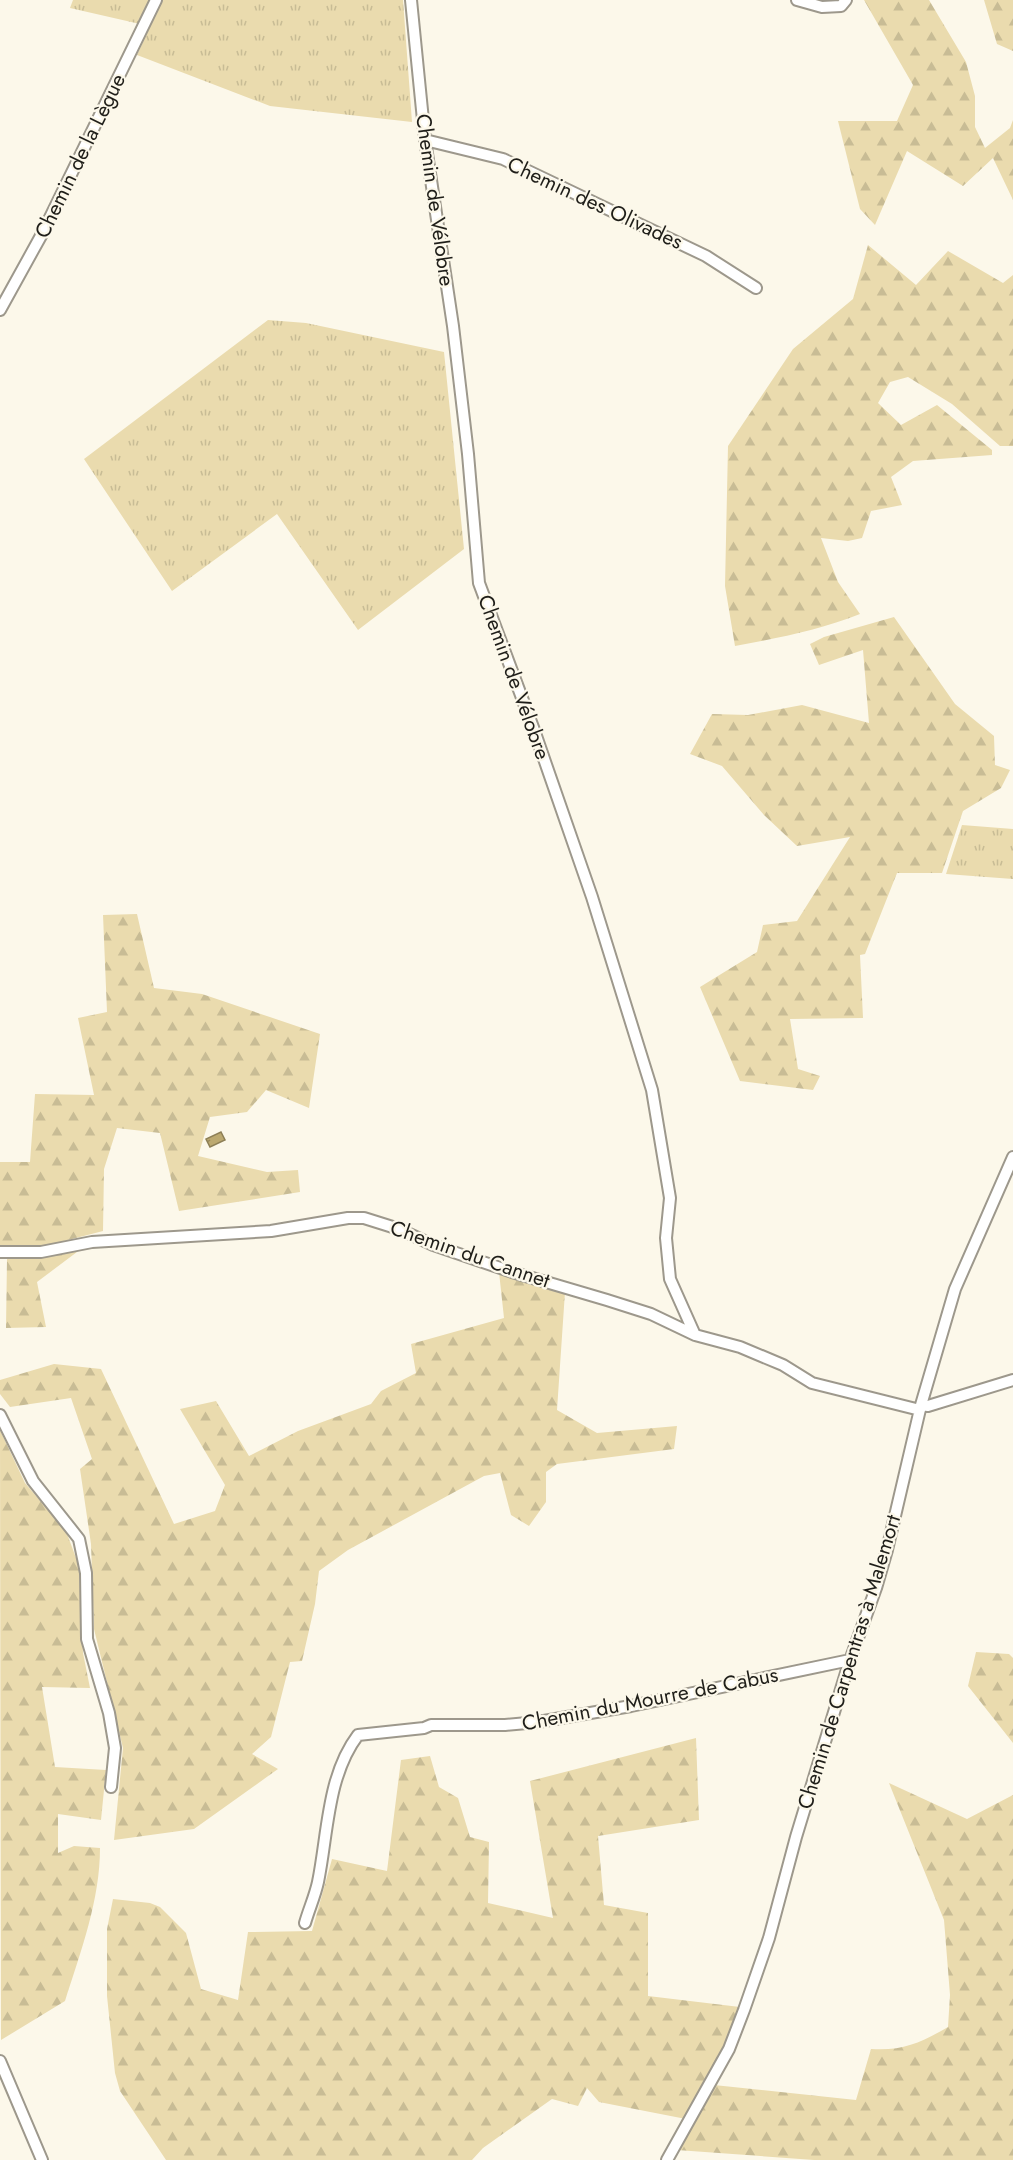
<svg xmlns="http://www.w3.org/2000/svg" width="1013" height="2160" font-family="Jost,sans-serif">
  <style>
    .grass { fill: url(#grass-tufts) }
    .forest { fill: url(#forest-firs) }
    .water { fill: url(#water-ripples); stroke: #8d7f56; stroke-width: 1.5 }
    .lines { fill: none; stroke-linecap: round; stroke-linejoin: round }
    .minor-casing { stroke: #9d988c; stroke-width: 14 }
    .minor { stroke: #fff; stroke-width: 10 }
    .labels { text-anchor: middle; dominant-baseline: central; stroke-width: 4.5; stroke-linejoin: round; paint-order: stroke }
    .street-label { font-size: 21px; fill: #1f1e19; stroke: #fcf8ea }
  </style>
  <defs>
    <pattern id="grass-tufts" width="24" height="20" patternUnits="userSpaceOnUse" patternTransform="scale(1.5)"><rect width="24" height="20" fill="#eadbae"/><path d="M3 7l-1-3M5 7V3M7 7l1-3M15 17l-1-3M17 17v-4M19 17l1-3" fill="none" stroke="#c8bc95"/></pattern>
    <pattern id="forest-firs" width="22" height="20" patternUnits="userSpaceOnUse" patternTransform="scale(1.5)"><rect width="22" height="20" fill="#eadbae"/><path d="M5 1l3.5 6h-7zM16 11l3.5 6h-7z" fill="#c8bc95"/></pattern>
    <pattern id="water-ripples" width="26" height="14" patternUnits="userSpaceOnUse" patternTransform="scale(1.5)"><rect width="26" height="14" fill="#bca970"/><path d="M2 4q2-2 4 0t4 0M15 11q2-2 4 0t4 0" fill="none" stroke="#98895b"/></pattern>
  </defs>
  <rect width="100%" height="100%" fill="#fcf8ea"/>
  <path class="grass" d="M73 0H152L140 24 70 8Z
    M162 0H403L412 122 270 106 137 55Z
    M268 320 306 323 444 352 464 549 358 630 277 514 172 591 84 459Z
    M962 825 1013 829V879L946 874Z"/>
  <path class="forest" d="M864 0H929L966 62 975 96V127L985 148 1010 128 1013 120V200L993 158 963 186 907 151 875 225 860 209 838 121H897L913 85Z
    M984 0H1013V51L997 44Z
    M868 245 916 285 948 251 1003 283 1013 275V446H1000L952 404 908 377 890 382 878 403 901 425 937 405 992 450V455L913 461 891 477 902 505 871 511 862 538 848 541 821 538 838 582 860 614C820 630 778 638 735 646L725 586 728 446 793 349 853 299Z
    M894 617 955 704 994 736 995 765 1010 770 1001 788 963 811 942 873H897L865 954 860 955 863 1018 790 1019 798 1069 820 1076 813 1090 740 1081 700 987 757 952 763 925 797 921 850 837 797 846 764 815 722 766 690 754 712 714 748 715 802 705 869 723 863 650 819 665 810 644 824 637Z
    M137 914 154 988 202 994 320 1034 309 1108 266 1090 247 1112 210 1117 198 1156 267 1172 298 1170 300 1192 179 1211 160 1133 117 1128 104 1169 103 1231 41 1247 0 1246V1162H30L35 1094 94 1095 78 1018 107 1012 103 915Z
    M81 1249 37 1282 46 1327 6 1328 7 1259Z
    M499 1272 565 1292 557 1410 597 1433 677 1426 674 1449 557 1464 546 1472V1502L529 1526 511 1515 500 1473 484 1476 348 1550 319 1571 315 1604 302 1661 290 1662 271 1737 252 1754 278 1769 194 1829 114 1840 123 1748 94 1629 91 1544 80 1469 92 1459 71 1398 10 1407 0 1394V1380L54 1364 101 1369 174 1524 215 1511 225 1485 180 1409 216 1401 249 1456 298 1431 371 1404 381 1391 416 1373 411 1344 504 1318Z
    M0 1430 25 1483 66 1531 79 1566 83 1653 90 1688 42 1687 55 1767 106 1770 101 1820 58 1814V1853L74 1846 100 1848C100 1900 81 1951 65 2001L1 2040Z
    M976 1652 1009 1654 1013 1658V1743L968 1686Z
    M696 1738 699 1820 598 1836 604 1905 648 1913V1996L740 2007 720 2058 686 2119 599 2102 587 2088 578 2106 552 2099 483 2148 472 2160H166L120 2091 115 2073 107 1996V1929L113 1899 150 1903 160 1907 186 1933 201 1989 238 2000 248 1932 312 1931 332 1859 387 1871 401 1760 430 1756 439 1787 458 1798 470 1837 489 1842 488 1903 553 1918 530 1781Z
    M889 1783 967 1819 1013 1795V2160H814L677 2150 714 2085 856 2100 871 2049C903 2051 920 2043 948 2027L950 1995 944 1920Z"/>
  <path class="water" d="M221 1132 225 1140 210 1147 206 1139Z"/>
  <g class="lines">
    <defs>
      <path id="minor" d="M411 0 425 140 453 326 468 454 479 583 534 730 592 897 652 1090 670 1198 666 1238 670 1279 695 1335
        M797 0 822 7 841 6 846 0
        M425 140 503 159 706 256 756 288
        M0 310 42 234 156 0
        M0 1252H41L92 1242 271 1231 348 1218H364L399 1229 433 1245 512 1272 607 1300 651 1314 695 1335 740 1347 783 1365 812 1383 920 1410
        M921 1405 928 1406 1013 1380
        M0 1415 33 1481 79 1539 86 1573 87 1639 109 1713 115 1748 111 1787
        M305 1923C309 1909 315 1896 318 1882 328 1833 327 1776 358 1735L424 1728 431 1725H505L538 1722 631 1706 850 1660
        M0 2061 42 2160
        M667 2160 729 2049 744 2010 769 1938 796 1837 849 1663 876 1588 887 1550 921 1405 955 1289 1013 1157"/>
    </defs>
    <use href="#minor" class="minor-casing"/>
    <use href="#minor" class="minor"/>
  </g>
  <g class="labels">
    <g class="street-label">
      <text transform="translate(80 156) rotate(-64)">Chemin de la Lègue</text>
      <text transform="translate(435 200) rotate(82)">Chemin de Vélobre</text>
      <text transform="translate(595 203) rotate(25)">Chemin des Olivades</text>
      <text transform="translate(514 677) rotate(70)">Chemin de Vélobre</text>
      <text transform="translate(470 1254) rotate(19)">Chemin du Cannet</text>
      <text transform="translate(849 1662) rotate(-73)">Chemin de Carpentras à Malemort</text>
      <text transform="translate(650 1699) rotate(-11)">Chemin du Mourre de Cabus</text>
    </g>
  </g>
</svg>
